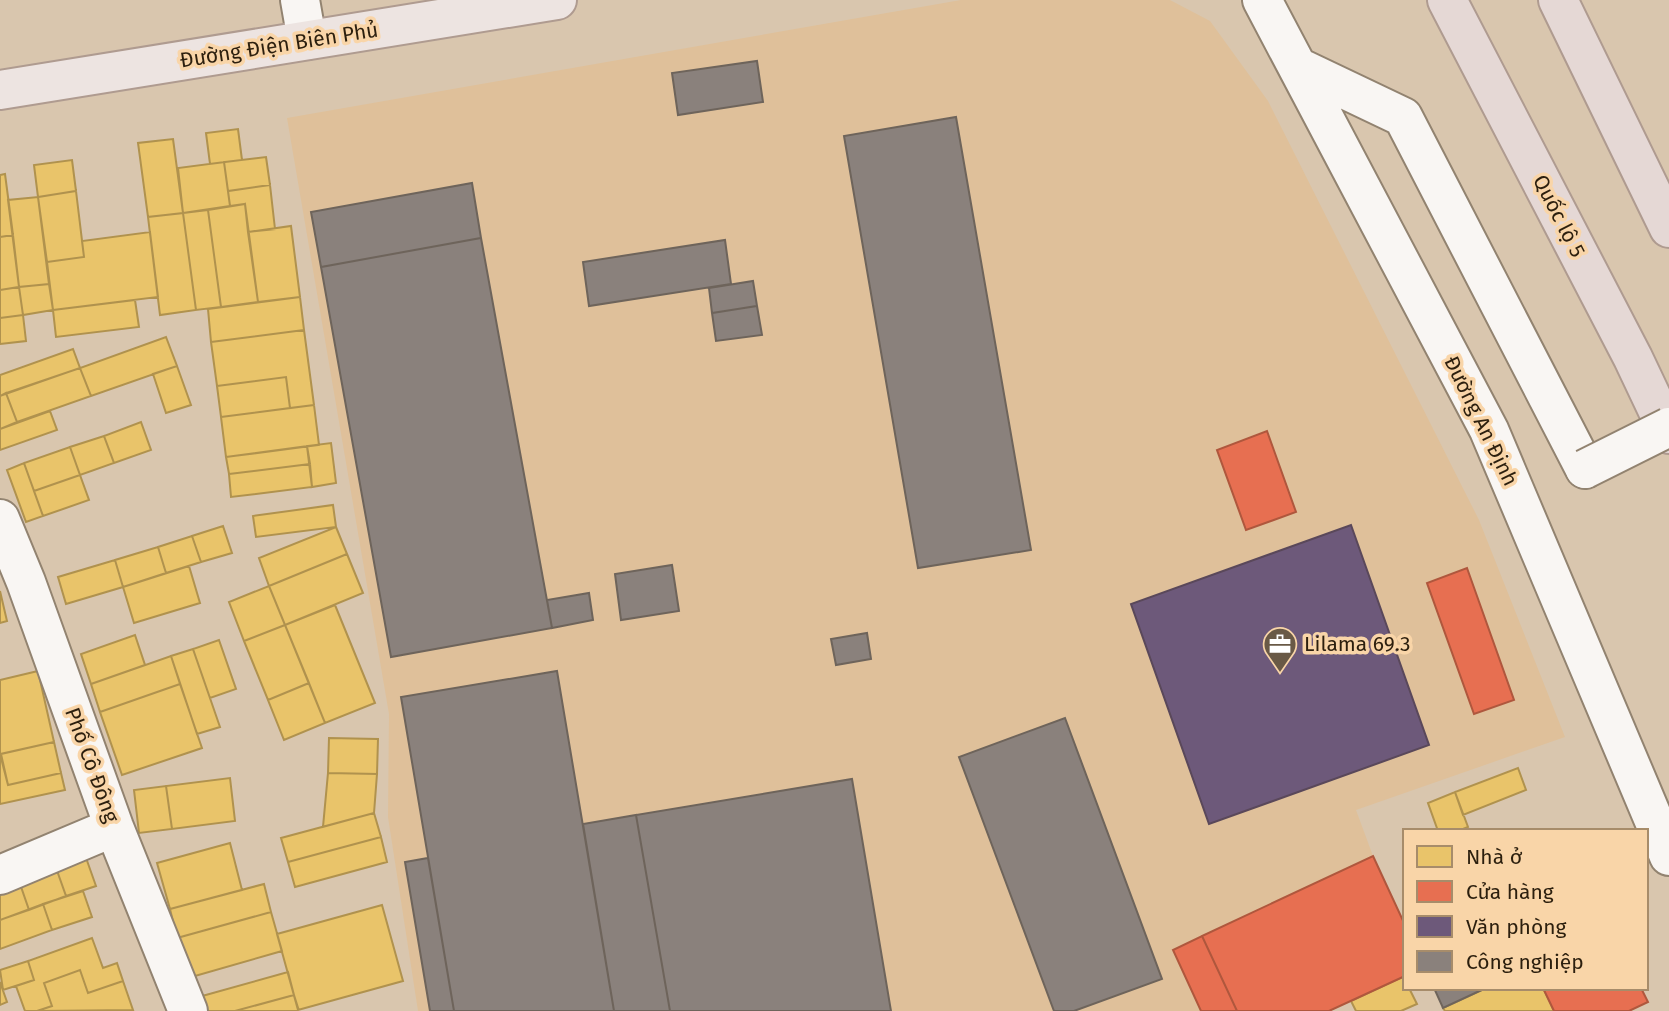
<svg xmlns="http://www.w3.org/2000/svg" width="1669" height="1011" font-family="'Fira Sans',sans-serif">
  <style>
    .built { fill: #dfc09a }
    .homes { fill: #e9c46a; stroke: #b0924e; stroke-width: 2 }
    .shops { fill: #e76f51; stroke: #af573d; stroke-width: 2 }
    .offices { fill: #6d597a; stroke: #5a485a; stroke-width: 2 }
    .industry { fill: #8a817c; stroke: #6e645b; stroke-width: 2 }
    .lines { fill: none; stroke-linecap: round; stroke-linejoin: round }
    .minor-casing { stroke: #928370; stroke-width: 42 }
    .major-casing { stroke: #af9b90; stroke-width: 42 }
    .highway-casing { stroke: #af9b90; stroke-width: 42 }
    .minor { stroke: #f9f6f3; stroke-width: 38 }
    .major { stroke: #ede4e1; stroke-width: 38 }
    .highway { stroke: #e5d8d5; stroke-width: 38 }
    .minor-bridge-casing { stroke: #928370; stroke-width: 42; stroke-linecap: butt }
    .minor-bridge { stroke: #f9f6f3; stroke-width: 38 }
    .labels { text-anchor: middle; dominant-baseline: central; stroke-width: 7; stroke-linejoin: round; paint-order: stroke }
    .street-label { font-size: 21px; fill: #2c1f0e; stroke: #f9d5a8 }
    .poi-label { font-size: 21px; fill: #2c1f0e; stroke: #f9d5a8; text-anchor: start }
  </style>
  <rect width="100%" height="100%" fill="#d9c6ae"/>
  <path class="built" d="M961 0H1170L1210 21 1268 101 1479 520 1565 737 1356 810 1373 856 1329 1011H418L388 817 389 714 287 118Z"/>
  <path class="homes" d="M238 129 242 160 210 164 206 133Z
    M173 139 183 213 148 217 138 143Z
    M266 157 270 185 228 191 224 162Z
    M72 160 76 191 38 197 34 165Z
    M224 162 230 206 183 213 178 168Z
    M5 174 13 235 0 237V175Z
    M270 185 275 229 248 232 245 204 230 206 228 191Z
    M76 191 84 257 47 262 38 197Z
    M38 197 49 284 19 287 8 200Z
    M245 204 258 302 221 307 208 210Z
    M208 210 221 307 196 310 183 213Z
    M183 213 196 310 160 315 148 217Z
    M291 226 300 297 258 302 248 232Z
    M150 232 158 297 53 310 47 262 84 257 82 241Z
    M13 235 19 287 0 290V237Z
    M49 284 53 310 23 315 19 287Z
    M19 287 23 315 0 318V290Z
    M300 297 304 330 211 342 208 309Z
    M135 300 139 327 56 337 53 310Z
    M23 315 26 341 0 344V318Z
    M304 330 314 405 290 408 286 377 217 386 211 342Z
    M166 337 177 366 91 396 80 368Z
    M73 349 80 368 0 396V375Z
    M177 366 191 405 166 413 153 374Z
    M80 368 91 396 17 422 6 393Z
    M286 377 290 408 221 417 217 386Z
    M6 393 17 422 0 429V396Z
    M314 405 319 445 226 457 221 417Z
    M50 411 57 430 0 450V429Z
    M141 422 151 450 114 463 104 436Z
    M104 436 114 463 80 475 70 447Z
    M331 443 336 483 312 487 307 446Z
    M307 446 310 464 229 474 226 457Z
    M70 447 80 475 34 491 24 463Z
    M24 463 43 516 26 522 7 470Z
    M310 464 312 487 231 497 229 474Z
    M80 475 89 500 43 516 34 491Z
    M333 505 336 527 256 537 253 516Z
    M223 526 232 553 201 562 192 536Z
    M336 527 347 554 269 586 259 558Z
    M192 536 201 562 166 573 158 547Z
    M158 547 166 573 123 587 115 560Z
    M347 554 363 593 285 625 269 586Z
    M115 560 123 587 66 604 58 577Z
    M189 566 200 603 134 623 123 587Z
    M269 586 285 625 244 641 229 602Z
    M0 591 7 621 0 623Z
    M335 605 375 703 325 723 285 625Z
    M285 625 309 683 268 700 244 641Z
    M135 635 145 665 91 684 81 654Z
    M219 640 236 689 210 698 193 649Z
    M193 649 220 727 197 734 171 656Z
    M171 656 180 684 100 712 91 684Z
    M38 671 54 742 0 754V680Z
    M309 683 325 723 284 740 268 700Z
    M180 684 202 748 122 775 100 712Z
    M329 738 378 739 377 774 328 773Z
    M54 742 61 773 8 785 1 754Z
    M0 754 8 785 61 773 65 790 0 804Z
    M1518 768 1526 790 1463 815 1455 792Z
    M328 773 377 774 374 813 323 827Z
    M230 778 235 821 172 829 166 786Z
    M166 786 172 829 139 833 134 790Z
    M1455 792 1468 827 1458 831H1438L1428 803Z
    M374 813 381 837 288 862 281 838Z
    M381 837 387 862 295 887 288 862Z
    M230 843 242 890 170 909 157 863Z
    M85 855 96 886 66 896 55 865Z
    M55 865 66 896 29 910 18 878Z
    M18 878 29 910 0 920V884Z
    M264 884 271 912 177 938 170 909Z
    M83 891 92 917 52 930 43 904Z
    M43 904 52 930 0 949V920Z
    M382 905 403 981 298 1010 277 934Z
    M271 912 282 951 188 978 177 938Z
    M92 938 103 968 117 963 123 981 88 993 80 970 44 983 52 1006 37 1011H25L16 986 34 980 28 961Z
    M28 961 34 980 3 990 0 970Z
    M80 970 88 993 123 981 133 1010 37 1011 52 1006 44 983Z
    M288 972 294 995 235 1011H198L195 998Z
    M1404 976 1405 988H1409L1417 1004 1401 1011H1356L1351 1001Z
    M0 982 7 1002 0 1005Z
    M1486 988H1543L1554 1011H1445L1443 1008Z
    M294 995 299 1011H235Z"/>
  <path class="shops" d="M1267 431 1296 512 1246 530 1217 450Z
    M1467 568 1514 700 1474 714 1427 583Z
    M1373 856 1405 925V976L1329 1011H1237L1202 936Z
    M1202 936 1237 1011H1201L1173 950Z
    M1543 988H1641L1648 1002 1629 1011H1554Z"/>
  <path class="offices" d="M1351 525 1429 745 1209 824 1131 604Z"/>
  <path class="industry" d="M757 61 763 102 678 115 672 73Z
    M956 117 1031 550 918 568 844 136Z
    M472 183 481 238 321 267 311 212Z
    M481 238 552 628 391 657 321 267Z
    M725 240 731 284 589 306 583 262Z
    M753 281 757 306 712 313 709 288Z
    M757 306 762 335 716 341 712 313Z
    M672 565 679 611 621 620 615 574Z
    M589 593 593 620 552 628 547 600Z
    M867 633 871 659 836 665 831 639Z
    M557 671 614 1011H454L401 697Z
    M1065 718 1162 979 1074 1011H1054L959 757Z
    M852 779 891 1011H670L636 815Z
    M636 815 670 1011H614L583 824Z
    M428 858 454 1011H430L405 862Z
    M1434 988H1486L1443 1008Z"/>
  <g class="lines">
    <defs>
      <path id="minor" d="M300 0 307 40
        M1262 0 1489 430 1669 856
        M1298 67 1403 117 1585 469
        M0 519 26 582 114 827 188 1011
        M0 875 114 827"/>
      <path id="major" d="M0 90 557 0"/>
      <path id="highway" d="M1447 0 1633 358 1669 434
        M1558 0 1669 228"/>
    </defs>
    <use href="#minor" class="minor-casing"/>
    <use href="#major" class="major-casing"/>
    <use href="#highway" class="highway-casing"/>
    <use href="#minor" class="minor"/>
    <use href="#major" class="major"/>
    <use href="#highway" class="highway"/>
    <defs>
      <path id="minor-bridge" d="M1585 469 1669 427"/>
    </defs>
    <use href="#minor-bridge" class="minor-bridge-casing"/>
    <use href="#minor-bridge" class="minor-bridge"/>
  </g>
  <defs>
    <symbol id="office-pin" viewBox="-11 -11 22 30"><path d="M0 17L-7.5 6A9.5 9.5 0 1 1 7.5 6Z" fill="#695946" stroke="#f9d5a8"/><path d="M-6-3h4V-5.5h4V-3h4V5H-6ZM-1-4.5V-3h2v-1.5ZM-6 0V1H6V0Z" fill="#fff"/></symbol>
  </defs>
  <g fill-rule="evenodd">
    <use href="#office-pin" x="1261" y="625" width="38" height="52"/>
  </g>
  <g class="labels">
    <g class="street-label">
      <text transform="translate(279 45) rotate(-9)">Đường Điện Biên Phủ</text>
      <text transform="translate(1559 216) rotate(63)">Quốc lộ 5</text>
      <text transform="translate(1481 421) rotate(64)">Đường An Định</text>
      <text transform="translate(92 765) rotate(70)">Phố Cô Đông</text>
    </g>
    <g class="poi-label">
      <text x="1304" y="644">Lilama 69.3</text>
    </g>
  </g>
  <rect x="1403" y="829" width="245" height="161" fill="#f9d5a8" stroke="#a78c6a" stroke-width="2"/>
  <rect x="1417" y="846" width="35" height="21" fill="#e9c46a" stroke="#a78c6a" stroke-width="2"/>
  <text x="1466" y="864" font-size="21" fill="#2c1f0e">Nhà ở</text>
  <rect x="1417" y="881" width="35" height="21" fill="#e76f51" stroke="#a78c6a" stroke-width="2"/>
  <text x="1466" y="899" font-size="21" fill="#2c1f0e">Cửa hàng</text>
  <rect x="1417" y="916" width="35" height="21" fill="#6d597a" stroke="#a78c6a" stroke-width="2"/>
  <text x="1466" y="934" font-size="21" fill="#2c1f0e">Văn phòng</text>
  <rect x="1417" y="951" width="35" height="21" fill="#8a817c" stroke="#a78c6a" stroke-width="2"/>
  <text x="1466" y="969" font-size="21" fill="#2c1f0e">Công nghiệp</text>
</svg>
